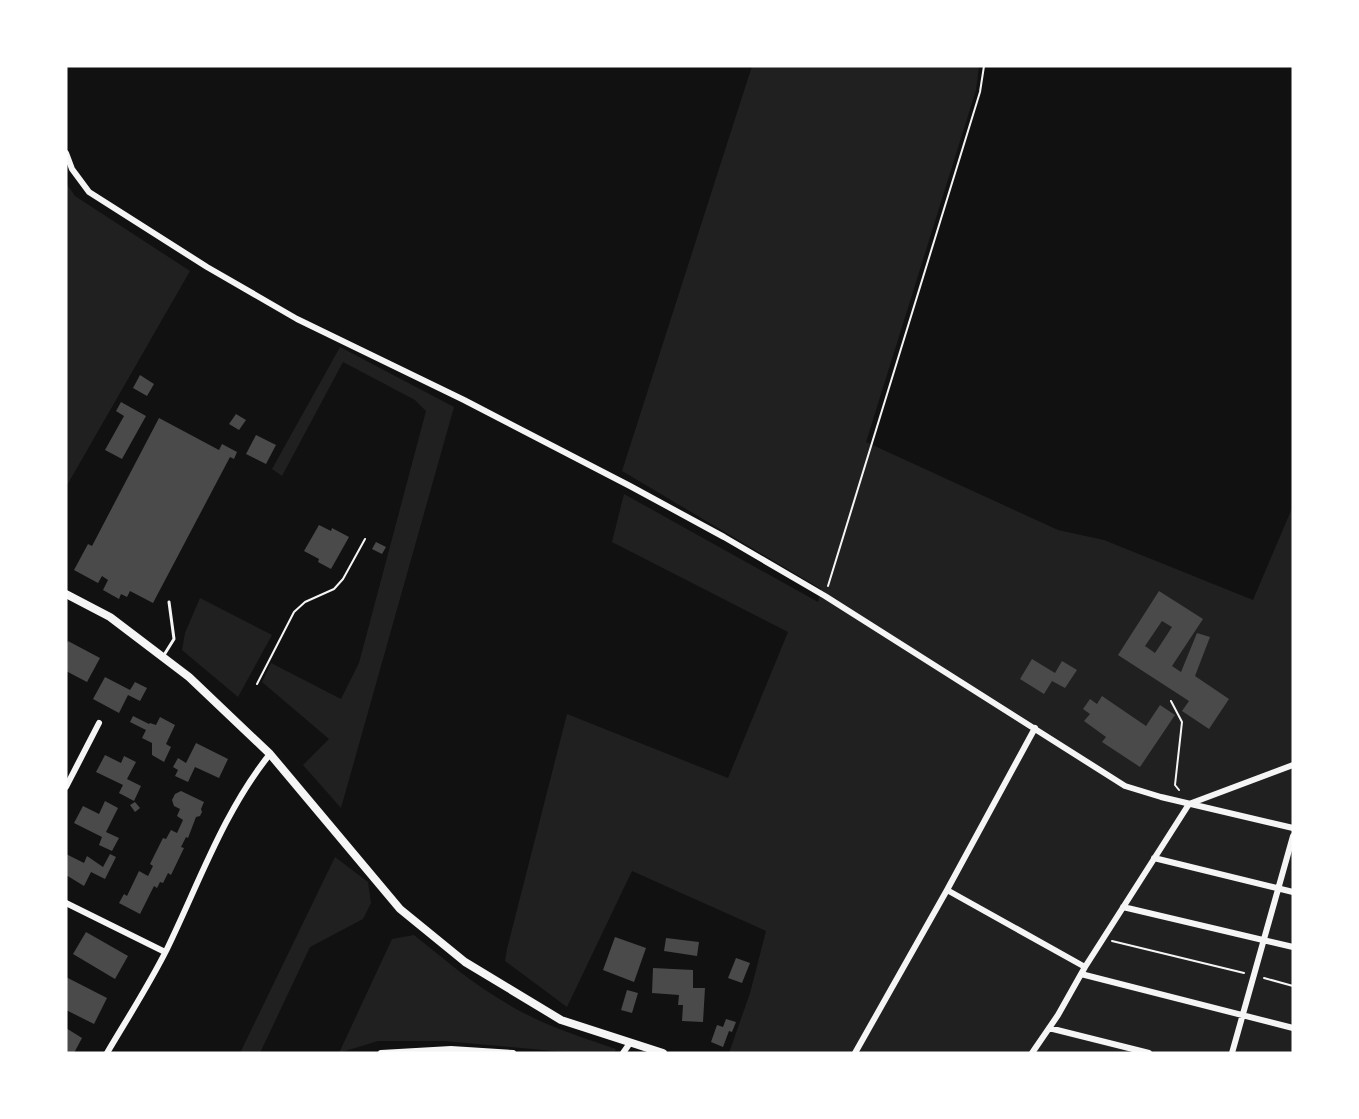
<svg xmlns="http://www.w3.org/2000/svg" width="1359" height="1119" font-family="Mulish,sans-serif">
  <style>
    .green { fill: #202020 }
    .building { fill: #4a4a4a; fill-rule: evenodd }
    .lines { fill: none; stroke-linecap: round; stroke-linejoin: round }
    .path { stroke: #f5f5f5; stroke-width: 2 }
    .service { stroke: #f5f5f5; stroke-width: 3 }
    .minor { stroke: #f5f5f5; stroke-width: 6 }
    .tertiary { stroke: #f5f5f5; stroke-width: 8 }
  </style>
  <rect width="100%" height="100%" fill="#111"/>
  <path class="green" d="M752 66H979L976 90 866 442 1058 530 1104 540 1253 600 1293 506V1053H729L750 993 766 931 632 871 567 1007 505 961 507 949 567 714 728 778 788 632 612 542 624 494 818 602 821 589 622 471Z
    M66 183 75 196 190 271 66 487Z
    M340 347 454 407 341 808 303 765 329 739 262 682 271 663 341 699 359 663 426 411 415 400 343 362 282 476 272 469Z
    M200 598 272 635 238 697 182 650 185 633Z
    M335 857 368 882 371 903 363 919 310 947 260 1053H240Z
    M414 935C444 959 473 984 506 1003 540 1024 578 1036 616 1049L614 1053H576L444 1041H378L339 1053 392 939Z"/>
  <path class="building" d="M140 375 154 384 147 396 133 388Z
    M121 402 146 416 122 459 105 450 124 416 116 411Z
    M236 414 246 420 239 430 229 424Z
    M159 418 219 450 222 444 237 452 234 459 230 457 153 603 130 591 127 597 121 594 119 599 103 590 108 580 102 576 98 583 74 570 88 544 92 546Z
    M256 435 276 445 266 464 246 454Z
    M319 525 331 531 332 528 349 537 331 569 318 562 319 559 304 551Z
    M376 542 386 547 382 554 372 549Z
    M1159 591 1203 619 1172 666 1181 672 1197 633 1210 637 1195 676 1229 699 1209 729 1182 711 1189 701 1118 655ZM1162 621 1172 627 1155 653 1145 646Z
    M68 641 100 658 87 682 66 671V645Z
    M1032 659 1055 673 1062 661 1077 670 1065 688 1052 681 1044 694 1020 679Z
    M105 677 130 690 135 682 147 688 140 701 128 695 119 713 93 699Z
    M1102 696 1146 726 1160 705 1175 715 1140 767 1102 742 1106 737 1084 721 1090 714 1083 709 1090 699 1097 704Z
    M133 716 149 724 150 723 156 725 160 717 175 725 166 744 171 747 164 762 152 755V743L142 738 146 730 130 722Z
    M196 743 228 759 219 778 195 767 188 782 175 776 178 770 173 767 178 758 186 763Z
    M105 755 121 763 124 756 136 762 127 779 141 786 134 801 119 793 123 785 96 772Z
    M181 791 204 802 201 809 202 812 200 816 196 817 188 838 186 837 181 847 184 848 171 875 168 873 163 883 160 882 157 888 154 886 140 914 119 903 124 894 127 896 139 871 148 876 153 866 150 864 163 838 166 839 171 830 177 833 183 820 177 816 180 809 174 806 172 800 175 794Z
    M105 801 118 808 106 832 119 838 112 851 99 845 102 837 74 823 83 806 99 814Z
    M135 802 140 808 135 812 130 805Z
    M66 854 84 863 87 856 103 867 110 854 116 857 105 879 91 872 84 886 66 875Z
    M86 932 128 956 115 979 73 954Z
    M615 937 646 948 634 982 603 970Z
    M666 938 699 942 697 956 664 951Z
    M736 958 750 963 742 983 728 978Z
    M653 968 693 970V988H705L703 1022 682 1021 683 1005H678L679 995 652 993Z
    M66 977 107 998 94 1024 66 1010Z
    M627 990 638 993 632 1013 621 1010Z
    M726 1019 736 1022 732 1032 729 1031 723 1047 711 1042 717 1025 723 1027Z
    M66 1028 82 1038 74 1053H66Z"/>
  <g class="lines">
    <path class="path" d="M828 586 980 92 984 66
      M257 684 294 612 305 602 334 589 343 579 365 539
      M1171 701 1182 722 1175 785 1179 790
      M1112 941 1244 973
      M1264 978 1293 986"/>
    <path class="service" d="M164 655 174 639 169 602"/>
    <path class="minor" d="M66 153 72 169 89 192 207 267 297 319 464 400 630 486 724 537 825 596 1125 786 1161 797 1293 828
      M66 787 99 723
      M1154 858 1293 892
      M947 890 1085 967
      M66 903 165 952
      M1123 907 1293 947
      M1081 974 1293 1028
      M1049 1028 1149 1053
      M107 1053C127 1019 149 985 167 949 199 883 224 811 270 754
      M381 1053 451 1049 513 1053
      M623 1053 630 1043
      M855 1053 947 890 1035 728
      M1032 1053 1058 1015 1085 967 1189 804 1293 765
      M1232 1053 1293 836"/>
    <path class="tertiary" d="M66 594 110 617 189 677 270 754 400 909 465 962 561 1020 663 1053"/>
  </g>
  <rect width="1359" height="1119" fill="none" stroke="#ffffff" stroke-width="135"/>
</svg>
